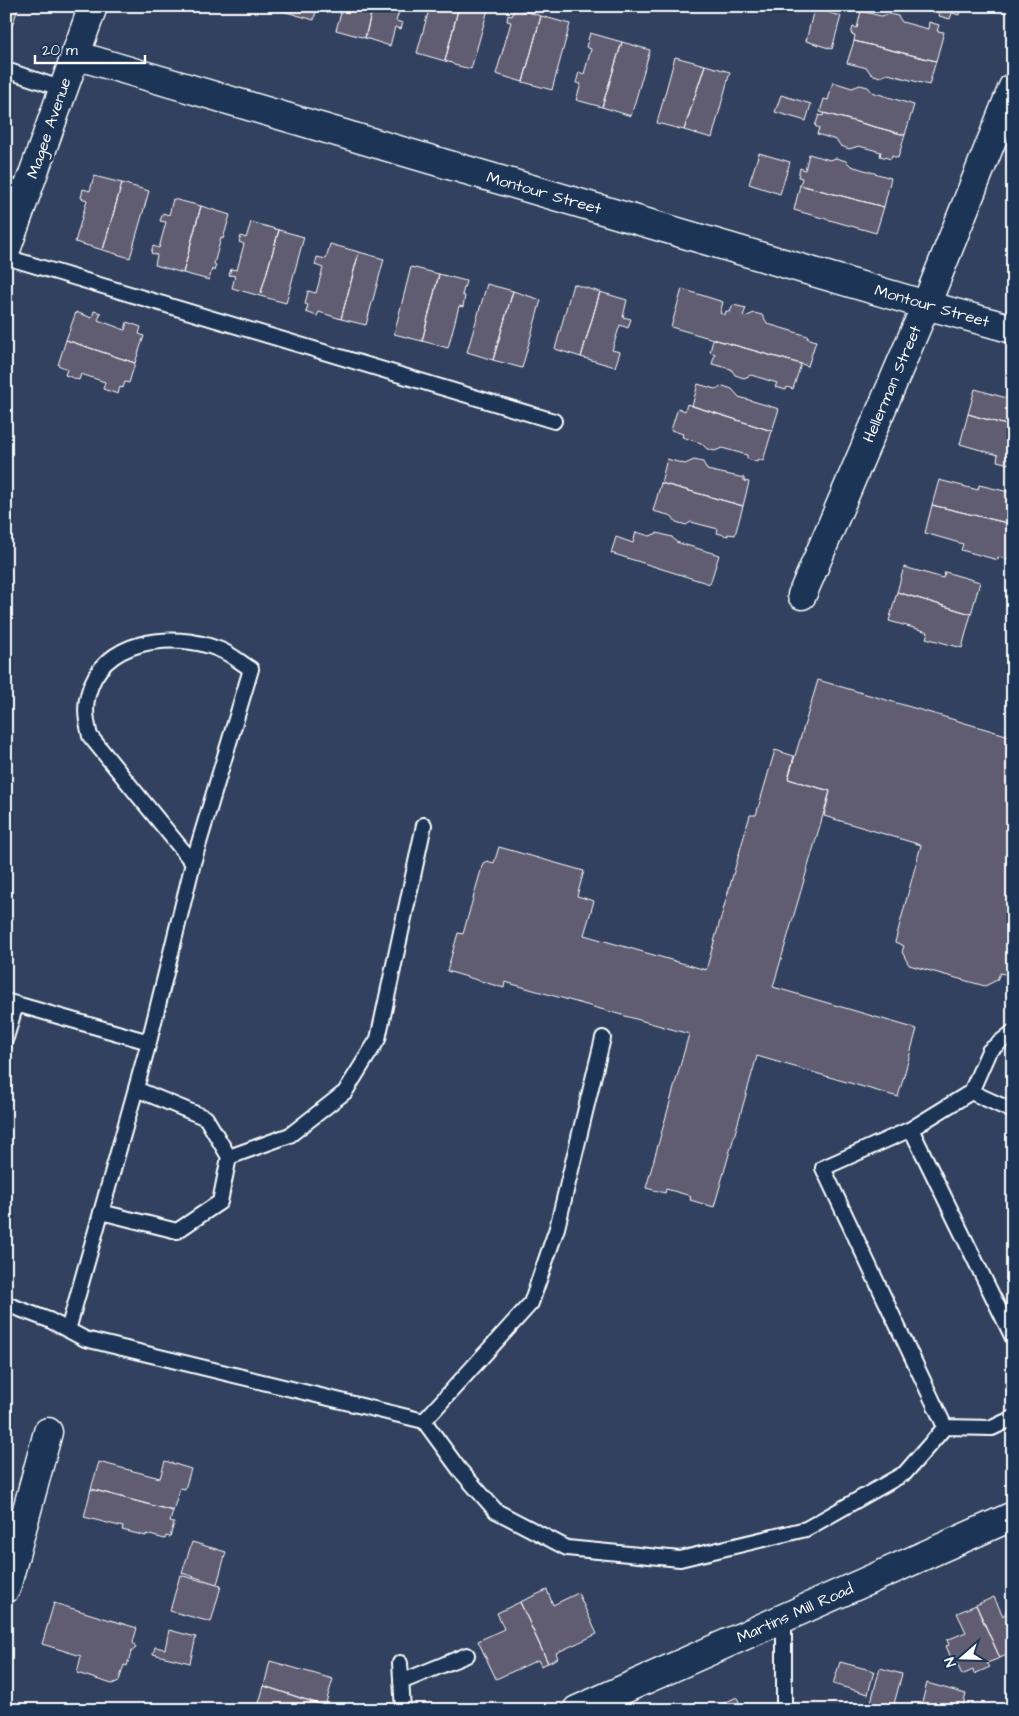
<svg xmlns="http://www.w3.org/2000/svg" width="1019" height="1716" font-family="'Architects Daughter',sans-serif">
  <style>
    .building { fill: #615d72; stroke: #fff }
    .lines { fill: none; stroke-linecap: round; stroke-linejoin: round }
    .service-casing { stroke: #fff; stroke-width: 18 }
    .minor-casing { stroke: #fff; stroke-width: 31 }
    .tertiary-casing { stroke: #fff; stroke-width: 31 }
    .service { stroke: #1d3557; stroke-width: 14 }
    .minor { stroke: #1d3557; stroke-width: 28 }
    .tertiary { stroke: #1d3557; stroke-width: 28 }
    .labels { text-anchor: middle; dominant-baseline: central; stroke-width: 5; stroke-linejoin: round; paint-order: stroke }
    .street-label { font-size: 16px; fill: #fff; stroke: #1d3557 }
  </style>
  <rect width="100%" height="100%" fill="#31415f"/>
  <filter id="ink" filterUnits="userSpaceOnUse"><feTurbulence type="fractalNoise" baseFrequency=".02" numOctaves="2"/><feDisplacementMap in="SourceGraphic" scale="10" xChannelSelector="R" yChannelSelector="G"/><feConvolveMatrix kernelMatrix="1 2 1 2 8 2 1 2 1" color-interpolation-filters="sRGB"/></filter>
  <g filter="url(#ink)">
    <path class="building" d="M6 6H19L6 43Z
      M266 6H288L286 12Z
      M288 6H317L314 20 286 12Z
      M337 6H373L365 38 336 30 341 13 336 11Z
      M373 6H401L396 21 403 23 401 29 395 27 390 46 365 38Z
      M430 6H459L445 61 417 53Z
      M459 6H489L471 69 454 65 452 63 445 61Z
      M926 6H961L959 15 952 13 950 19 939 16 940 11Z
      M515 8 541 16 523 82 496 74 511 22 507 21 508 15 512 16Z
      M814 9 841 16 832 49 806 41Z
      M861 11 881 16 889 14 898 16 902 22 928 29 929 22 939 25 937 31 944 32 936 61 854 41 855 35 851 34 853 27 857 28Z
      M541 16 570 24 552 90 523 82Z
      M590 33 622 42 602 107 576 100 581 84 576 83 579 72 584 74 591 49 586 47Z
      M854 41 936 61 929 85 888 74 880 77 871 74 867 68 847 63Z
      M622 42 650 50 631 116 602 107Z
      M675 57 705 65 684 130 657 123Z
      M705 65 730 72 712 138 684 130Z
      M833 82 852 88 860 85 868 87 872 92 914 105 905 135 820 112 824 99 828 100Z
      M781 95 811 104 806 121 775 112Z
      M824 113 905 135 898 158 892 156 891 159 880 156 881 152 859 146 849 149 841 146 836 140 817 134 819 128 815 126 819 115 823 116Z
      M759 153 790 162 780 194 749 184Z
      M809 154 830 160 836 158 846 161 851 166 891 178 884 207 800 185 802 178 798 177 800 168 805 170Z
      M94 176 122 183 103 250 75 242 87 200 81 198 83 189 90 191Z
      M122 183 149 191 130 258 103 250Z
      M800 185 884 207 876 233 794 210Z
      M173 199 201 206 183 273 155 265 157 255 151 253 153 246 159 248 166 222 160 221 163 213 169 215Z
      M201 206 230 215 223 239 221 238 214 264 216 265 214 271 212 269 209 280 183 273Z
      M251 222 279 230 260 296 232 288 235 276 229 275 231 269 237 270 244 244 239 242 241 236 246 238Z
      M279 230 304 237 286 303 260 296Z
      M330 244 359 252 341 319 319 312 317 316 306 312 308 305 305 304 308 291 316 293 323 268 315 265 317 257 326 259Z
      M359 252 384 259 366 325 341 319Z
      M411 267 439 274 422 341 394 334Z
      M439 274 466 281 462 295 465 296 463 307 459 306 448 348 422 341Z
      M487 284 513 291 493 360 467 352Z
      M573 284 600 292 581 357 555 349Z
      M682 289 723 302 720 313 725 315 726 311 730 312 733 305 746 308 743 316 745 317 754 313 762 315 768 324 808 336 807 338 816 341 808 366 671 327Z
      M513 291 541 300 522 368 493 360Z
      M600 292 627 300 623 317 631 319 628 328 620 325 612 350 620 352 615 367 581 357Z
      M94 311 101 313 98 320 125 330 127 322 141 327 139 334 144 336 135 363 66 340 76 312 92 318Z
      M713 339 801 364 793 389 787 387 786 390 775 387 777 383 751 375 744 378 735 375 731 369 712 364 715 354 710 352Z
      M66 340 135 363 129 383 125 382 123 388 120 387 118 394 103 389 105 382 81 374 79 380 65 375 67 369 58 365Z
      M698 384 715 389 723 386 732 389 739 397 779 409 772 431 692 406Z
      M975 389 1013 400V427L968 414Z
      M687 404 772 431 763 461 758 459 757 462 747 459V455L722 448 715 451 707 449 701 443 682 437 683 434 671 430 678 408 685 411Z
      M968 414 1013 427V465L997 461 998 455 960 444Z
      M667 459 685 464 694 460 703 462 707 470 744 478V481L749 482 743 506 661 483Z
      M939 480 978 490 979 485 1013 493V500L1007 523 932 505Z
      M661 483 743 506 735 535 728 534V536L717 533 718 529 691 522 686 525 676 522 672 516 653 511Z
      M932 505 1007 523 1005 528 1013 531V561L998 557V560L961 550 963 544 925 533Z
      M636 532 650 536 657 533 672 537 676 542 719 555 710 584 611 553 616 537 633 543Z
      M904 567 943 578 945 572 980 582 971 614 897 592Z
      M897 592 971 614 962 648 926 638 928 632 889 621Z
      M818 680 1013 737V967L1010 975 1000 973 997 980 985 986 909 965 902 952 904 946 895 942 921 845 824 816 830 791 788 779Z
      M775 750 794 756 788 779 830 791 773 987 917 1029 898 1097 757 1056 714 1207 690 1200 691 1196 666 1189 665 1193 646 1188 689 1034 505 982 504 988 447 971 458 933 463 934 483 863 487 861 494 863 499 847 584 871 577 896 594 901 584 935 706 970 750 815H756Z
      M165 1461 191 1469 185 1489 180 1488 173 1511 91 1489 99 1462 160 1478Z
      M91 1489 173 1511 170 1522 174 1523 170 1537 166 1536 165 1539 146 1534V1536L122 1530 123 1527 84 1517Z
      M192 1542 226 1552 217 1584 182 1573Z
      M180 1575 221 1586 211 1622 170 1611Z
      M547 1590 553 1605 578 1593 597 1634 556 1653 558 1658 548 1663 520 1602Z
      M994 1597 1003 1616 1005 1614 1007 1608 1013 1606V1652L1000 1658 976 1605Z
      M520 1602 548 1663 541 1666 538 1660 496 1679 478 1641 504 1629 497 1613Z
      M54 1603 137 1628 133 1642 136 1648 131 1652 127 1666 124 1665 119 1681 112 1684 77 1673 81 1656 42 1644Z
      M976 1605 1000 1658 987 1663 990 1667 974 1674 973 1670 962 1675 955 1659 952 1660 946 1646 949 1645 947 1640 966 1632 957 1613Z
      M169 1630 196 1637 190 1663 153 1654 155 1647 165 1649Z
      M270 1661 333 1679 325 1706 264 1686Z
      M840 1662 874 1671 868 1694 833 1684Z
      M880 1668 902 1674 893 1708 871 1702Z
      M927 1683 966 1694 962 1710H920Z
      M264 1686 325 1706 324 1710H257Z
      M737 1697 742 1710H709Z"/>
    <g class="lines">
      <defs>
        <path id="service" d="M6 70 63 89
          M6 185 27 193
          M6 257 554 421
          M6 1001 16 1004 6 1038
          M16 1004 149 1042 68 1330
          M1013 1032 989 1051 971 1092 911 1129 823 1168 945 1427 992 1428 1013 1418
          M603 1038 557 1228 531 1303 424 1421 459 1469 496 1511 567 1548 680 1559 806 1529 905 1473 945 1427
          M149 1042 193 863 251 669C241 663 230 653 218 649 173 631 101 639 88 695 84 709 87 723 90 736L193 863
          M971 1092 1013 1111
          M911 1129 1013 1338
          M229 1157 290 1135 345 1092 378 1039 424 825
          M101 1212 177 1231 220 1202 229 1157 206 1118 136 1089
          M6 1304 49 1320 85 1339 424 1421
          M400 1663 403 1710
          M401 1682 467 1655
          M784 1710V1618"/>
        <path id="minor" d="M75 55 926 305 1013 329
          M6 250 93 6
          M802 595 926 305 1013 87
          M6 1588 48 1432"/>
        <path id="tertiary" d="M577 1710 1013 1516"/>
      </defs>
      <use href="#service" class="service-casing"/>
      <use href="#minor" class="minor-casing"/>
      <use href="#tertiary" class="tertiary-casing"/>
      <use href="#service" class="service"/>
      <use href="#minor" class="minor"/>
      <use href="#tertiary" class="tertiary"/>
    </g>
  </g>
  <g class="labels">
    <g class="street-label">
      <text transform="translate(49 128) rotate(-71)">Magee Avenue</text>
      <text transform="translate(544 193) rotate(16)">Montour Street</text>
      <text transform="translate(932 306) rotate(16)">Montour Street</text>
      <text transform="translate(892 384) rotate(-67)">Hellerman Street</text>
      <text transform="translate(795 1613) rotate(-24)">Martins Mill Road</text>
    </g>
  </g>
  <rect width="1019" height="1716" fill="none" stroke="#1d3557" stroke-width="25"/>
  <rect x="12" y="12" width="994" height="1691" fill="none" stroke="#fff" stroke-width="2" filter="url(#ink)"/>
  <g transform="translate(962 1658) rotate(250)" stroke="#1d3557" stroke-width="4" paint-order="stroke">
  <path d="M0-4L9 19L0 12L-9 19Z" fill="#ffffff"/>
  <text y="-8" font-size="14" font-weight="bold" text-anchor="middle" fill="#ffffff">N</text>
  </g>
  <path d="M35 55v8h110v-8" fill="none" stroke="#ffffff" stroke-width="2.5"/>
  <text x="42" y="55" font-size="15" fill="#ffffff" stroke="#1d3557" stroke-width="4" paint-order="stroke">20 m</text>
</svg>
